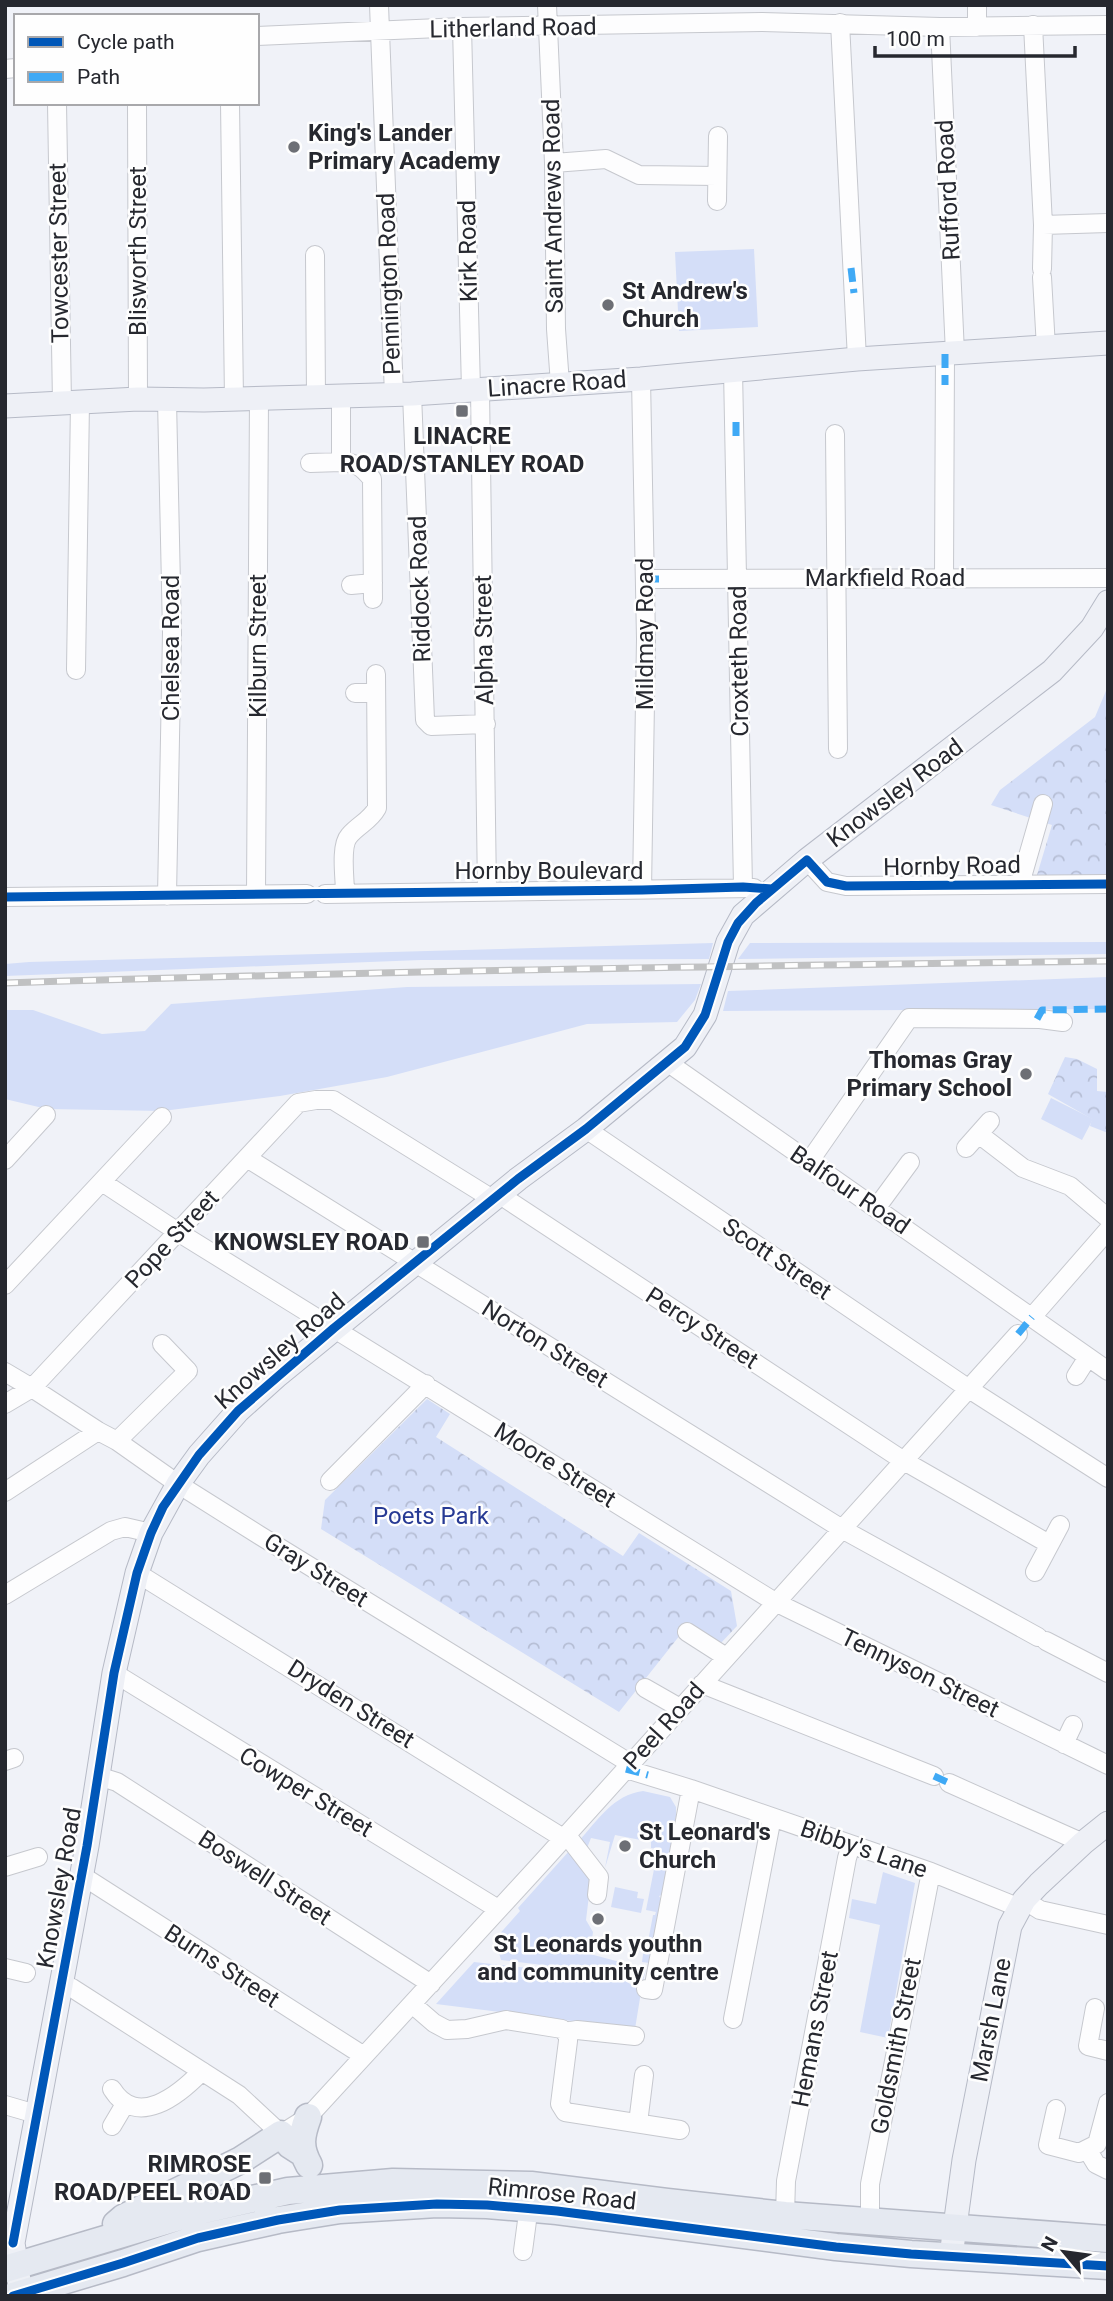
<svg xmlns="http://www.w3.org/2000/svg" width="1113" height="2301" font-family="Roboto,sans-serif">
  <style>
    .green { fill: #d4def8 }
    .park { fill: url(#park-crowns) }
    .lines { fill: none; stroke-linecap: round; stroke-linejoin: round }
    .minor-casing { stroke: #c6c8ce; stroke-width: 20 }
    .major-casing { stroke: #b6bac6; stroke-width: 25 }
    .highway-casing { stroke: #b6bac6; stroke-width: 29 }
    .minor { stroke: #fdfdfe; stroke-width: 18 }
    .major { stroke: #eef0f6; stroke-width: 23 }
    .highway { stroke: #e5e9f1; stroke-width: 26 }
    .rail-casing { stroke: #c0c1c2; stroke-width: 7 }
    .rail { stroke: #fefefe; stroke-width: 4.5; stroke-dasharray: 13; stroke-linecap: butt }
    .quiet { stroke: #3fa9f5; stroke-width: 7; stroke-dasharray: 14 7; stroke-linecap: butt }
    .cycleway-casing { stroke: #fefefe; stroke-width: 13 }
    .cycleway { stroke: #0057b8; stroke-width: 9 }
    .poi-dot { fill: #6d6f75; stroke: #fefefe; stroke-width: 2.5 }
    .labels { text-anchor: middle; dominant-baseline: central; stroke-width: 5; stroke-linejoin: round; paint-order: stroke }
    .street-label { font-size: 24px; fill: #26282f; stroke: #fefefe }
    .poi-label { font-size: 24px; font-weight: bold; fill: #26282f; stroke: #fefefe; text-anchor: start }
    .park-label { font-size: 24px; fill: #273a94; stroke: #fefefe }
  </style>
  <defs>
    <pattern id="park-crowns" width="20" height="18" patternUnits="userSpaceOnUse" patternTransform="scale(1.75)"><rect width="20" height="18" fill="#d4def8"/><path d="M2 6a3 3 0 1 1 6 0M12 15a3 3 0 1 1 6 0" fill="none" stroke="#b6bed5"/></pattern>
  </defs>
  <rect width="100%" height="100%" fill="#f0f2f8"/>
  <path class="green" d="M754 249 758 327 679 331 675 252Z
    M1108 942V954L738 959 750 943Z
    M713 943 709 959 421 960 5 976V964L29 962Z
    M1108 977V1009L723 1011 728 991Z
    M701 984 695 1000 677 1022 587 1024 387 1077 280 1096 163 1111 47 1109 5 1099V1010H33L102 1034 145 1031 171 1004 407 987Z
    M1051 1098 1093 1119 1082 1140 1041 1119Z
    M643 1791 670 1797 676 1807V1816L662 1895 659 1896 661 1899 649 1963 642 1962 644 1946 647 1947 653 1915H655L656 1912 646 1910 658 1849 651 1848V1842L615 1835 605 1868 610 1842 591 1838 587 1848 578 1842C598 1820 613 1795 643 1791Z
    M570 1850 592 1871 586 1920 593 1932 590 1954 646 1969 643 1981 607 1973 501 1960 495 1939 520 1911 518 1908Z
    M883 1872 915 1883 888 2038 860 2032 880 1925 849 1918 852 1899 876 1904Z
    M615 1887 638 1892 637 1898 644 1899 641 1913 611 1907Z
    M474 1962 599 1976 626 1981 641 1992 635 2029 436 2004Z"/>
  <path class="park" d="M1108 686V875H1037L1052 825 991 805 1000 790 1095 717Z
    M1065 1057 1077 1059 1097 1069V1091L1108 1092V1133L1090 1126 1092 1119 1048 1094Z
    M427 1399 450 1414 436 1437 623 1556 639 1533 731 1591 737 1626 720 1644 688 1625 619 1712 321 1529 325 1500Z"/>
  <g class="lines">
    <defs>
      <path id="minor" d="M379 5 394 395
        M547 5 554 163 556 329 560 384
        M977 5V27
        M840 23 857 359
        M1033 25 1043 225 1042 269
        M462 27 471 390
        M940 27 955 353
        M257 36 462 27 762 22 940 27 1108 25
        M5 69 16 68
        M57 103 62 403
        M137 103 138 399
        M230 103 234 399
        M554 163 606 159 639 175 717 176
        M717 201 718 136
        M1043 225 1108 223
        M315 255 316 398
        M1042 277 1046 348
        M733 370 743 887
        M641 379 646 639 642 890
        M480 390 487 891
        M412 394 425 720 431 726 486 724
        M341 397V462C357 463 362 467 372 479L373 599
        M167 400 172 633 167 896
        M835 434 838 749
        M310 463 341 462
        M944 578 945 354
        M645 579 1108 578
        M351 585 373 583
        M76 670 80 402
        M355 693H375
        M807 860 827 882 846 886 1108 884
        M1020 884 1043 804
        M345 892C345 879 340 846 349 836 358 825 370 821 377 808L376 674
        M256 894 259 398
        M325 894 754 888
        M5 897 307 894
        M667 1062 1108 1371
        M586 1129 969 1389 1108 1478
        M980 1135 1023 1168 1070 1186 1108 1218
        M966 1148 990 1121
        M247 1158 842 1529 1038 1637
        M5 1160 46 1115
        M809 1162 909 1018 1040 1019 1063 1022
        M102 1182 178 1232 775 1602 1108 1765
        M500 1195 904 1461 1049 1544
        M877 1207 910 1162
        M5 1285 162 1117
        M1032 1317 1108 1230
        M5 1372 32 1388 98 1431 117 1441 178 1484 259 1535 631 1764
        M1076 1376 1088 1357
        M5 1404 32 1388 298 1103 316 1100H333L494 1200
        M117 1441 188 1371 162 1344
        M330 1481 426 1384
        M5 1492 98 1431
        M1035 1572 1060 1525
        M137 1573 563 1838
        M5 1595 111 1531 125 1527 151 1533
        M687 1632 726 1657
        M1046 1641 1108 1673
        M114 1673 498 1909
        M702 1684 934 1776
        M645 1688 680 1708
        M1064 1744 1073 1725
        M5 1761 14 1758
        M626 1769 691 1789 931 1872 1020 1908
        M98 1776 117 1782 431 1984
        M949 1783 1083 1843
        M565 1837 572 1842 599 1877 597 1895
        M5 1867 38 1857
        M81 1875 364 2056
        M1024 1900 1040 1910 1108 1925
        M5 1968 26 1973
        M61 1983 72 1988 239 2095 281 2134 308 2117 544 1860 1018 1334
        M646 1989 653 1990 691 1789
        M412 2004 434 2023 447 2030 467 2029 506 2020 562 2029 568 2036V2041L560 2104 565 2112 680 2130
        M1095 2008 1088 2046 1108 2051
        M733 2019 772 1817
        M565 2032 577 2030 635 2036
        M112 2089C137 2129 179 2095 202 2071
        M5 2105 36 2114
        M1056 2109 1048 2145 1079 2153 1097 2144 1108 2103
        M638 2123 644 2075
        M112 2126 125 2104
        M1087 2149 1096 2164 1108 2170
        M785 2215 786 2181 847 1858 851 1845
        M870 2221V2184L931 1872
        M523 2251 530 2198"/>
      <path id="major" d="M5 406 138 399 204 400 412 394 641 379 857 359 1108 343
        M951 2256 964 2160 1010 1926 1024 1900 1039 1884 1083 1843 1108 1823
        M21 2293 13 2243 87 1846 114 1673 137 1573 151 1533 178 1484 199 1455 238 1411 278 1375 518 1179 586 1129 685 1047 705 1015 728 942 743 915 807 860 1052 671 1092 628 1108 602"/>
      <path id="highway" d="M308 2117C301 2136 299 2147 309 2165
        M116 2224 123 2218 241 2160 281 2134 290 2145 304 2154
        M5 2269 199 2211 288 2191 393 2182 531 2185 667 2202 785 2215 1108 2239
        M13 2296 123 2263 198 2238 278 2220 340 2210 437 2204 487 2205 557 2211 836 2247 911 2254 1108 2266"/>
    </defs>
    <use href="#minor" class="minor-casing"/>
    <use href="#major" class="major-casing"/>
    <use href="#highway" class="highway-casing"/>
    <use href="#minor" class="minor"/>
    <use href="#major" class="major"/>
    <use href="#highway" class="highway"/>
    <defs>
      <path id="rail" d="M5 983C373 971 740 966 1108 961"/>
    </defs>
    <use href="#rail" class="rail-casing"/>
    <use href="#rail" class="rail"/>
    <path class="quiet" d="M851 268 854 293
      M945 354V385
      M736 436V416
      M645 579H663
      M1037 1019 1042 1010 1108 1009
      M1018 1334 1032 1317
      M626 1769 648 1775
      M934 1776 949 1783"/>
    <defs>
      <path id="cycleway" d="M5 897 642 890 743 887 772 889
        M13 2243 87 1846 114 1673 137 1573 151 1533 163 1507 199 1455 238 1411 334 1328 518 1179 586 1129 685 1047 705 1015 728 942 738 923 756 903 807 860 827 882 846 886 1108 884
        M13 2296 123 2263 198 2238 278 2220 340 2210 437 2204 487 2205 557 2211 836 2247 911 2254 1108 2266"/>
    </defs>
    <use href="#cycleway" class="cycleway-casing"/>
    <use href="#cycleway" class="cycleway"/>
  </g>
  <g class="poi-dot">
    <circle cx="294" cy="147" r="7"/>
    <circle cx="608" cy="305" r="7"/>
    <rect x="455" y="404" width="14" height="14" rx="3.5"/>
    <circle cx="1026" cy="1074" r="7"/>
    <rect x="416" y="1235" width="14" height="14" rx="3.5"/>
    <circle cx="625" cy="1846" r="7"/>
    <circle cx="598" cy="1919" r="7"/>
    <rect x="258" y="2171" width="14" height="14" rx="3.5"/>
  </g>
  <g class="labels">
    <g class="street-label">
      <text transform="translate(513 28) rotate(-1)">Litherland Road</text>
      <text transform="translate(948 190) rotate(-93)">Rufford Road</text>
      <text transform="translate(553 206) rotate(-91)">Saint Andrews Road</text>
      <text transform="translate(138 251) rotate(-90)">Blisworth Street</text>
      <text transform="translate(468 251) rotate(-91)">Kirk Road</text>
      <text transform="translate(59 253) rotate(-91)">Towcester Street</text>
      <text transform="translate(389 284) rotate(-92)">Pennington Road</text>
      <text transform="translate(557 384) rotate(-4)">Linacre Road</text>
      <text x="885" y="578">Markfield Road</text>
      <text transform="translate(420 589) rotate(-92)">Riddock Road</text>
      <text transform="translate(645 634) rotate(-90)">Mildmay Road</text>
      <text transform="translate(484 640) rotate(-91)">Alpha Street</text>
      <text transform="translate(258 646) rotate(-90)">Kilburn Street</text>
      <text transform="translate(171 648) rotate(-90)">Chelsea Road</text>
      <text transform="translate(739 661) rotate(-91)">Croxteth Road</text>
      <text transform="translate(895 793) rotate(-37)">Knowsley Road</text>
      <text transform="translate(952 866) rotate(-1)">Hornby Road</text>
      <text x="549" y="871">Hornby Boulevard</text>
      <text transform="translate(850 1190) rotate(34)">Balfour Road</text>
      <text transform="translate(172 1239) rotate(-47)">Pope Street</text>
      <text transform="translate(777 1259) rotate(34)">Scott Street</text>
      <text transform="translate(702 1328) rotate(33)">Percy Street</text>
      <text transform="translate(545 1344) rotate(32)">Norton Street</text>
      <text transform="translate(280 1351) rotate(-41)">Knowsley Road</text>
      <text transform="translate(555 1465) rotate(32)">Moore Street</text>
      <text transform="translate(316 1570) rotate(32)">Gray Street</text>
      <text transform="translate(920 1673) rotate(26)">Tennyson Street</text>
      <text transform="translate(351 1704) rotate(32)">Dryden Street</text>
      <text transform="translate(664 1726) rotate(-48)">Peel Road</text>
      <text transform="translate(306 1792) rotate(31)">Cowper Street</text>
      <text transform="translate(864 1849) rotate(19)">Bibby's Lane</text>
      <text transform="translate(265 1878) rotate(33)">Boswell Street</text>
      <text transform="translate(59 1888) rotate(-80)">Knowsley Road</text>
      <text transform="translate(222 1966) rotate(33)">Burns Street</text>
      <text transform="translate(991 2020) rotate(-79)">Marsh Lane</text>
      <text transform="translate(815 2029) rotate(-79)">Hemans Street</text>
      <text transform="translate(896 2046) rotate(-79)">Goldsmith Street</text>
      <text transform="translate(562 2194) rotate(6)">Rimrose Road</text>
    </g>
    <g class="poi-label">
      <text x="308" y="133">King's Lander<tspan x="308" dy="28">Primary Academy</tspan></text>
      <text x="622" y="291">St Andrew's<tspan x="622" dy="28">Church</tspan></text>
      <text x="462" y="436" text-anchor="middle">LINACRE<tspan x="462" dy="28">ROAD/STANLEY ROAD</tspan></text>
      <text x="1012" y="1060" text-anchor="end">Thomas Gray<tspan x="1012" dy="28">Primary School</tspan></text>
      <text x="409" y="1242" text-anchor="end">KNOWSLEY ROAD</text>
      <text x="639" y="1832">St Leonard's<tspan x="639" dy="28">Church</tspan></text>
      <text x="598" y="1944" text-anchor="middle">St Leonards youthn<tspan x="598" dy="28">and community centre</tspan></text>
      <text x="251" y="2164" text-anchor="end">RIMROSE<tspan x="251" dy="28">ROAD/PEEL ROAD</tspan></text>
    </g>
    <g class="park-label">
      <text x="431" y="1516">Poets Park</text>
    </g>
  </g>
  <rect width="1113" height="2301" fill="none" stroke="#26282f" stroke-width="14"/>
  <rect x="14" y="14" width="245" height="91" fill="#fefefe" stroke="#a8a8ab" stroke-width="2"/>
  <rect x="28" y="37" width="35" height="10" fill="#0057b8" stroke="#a8a8ab" stroke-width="2"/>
  <text x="77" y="49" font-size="21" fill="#26282f">Cycle path</text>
  <rect x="28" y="72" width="35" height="10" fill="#3fa9f5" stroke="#a8a8ab" stroke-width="2"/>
  <text x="77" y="84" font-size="21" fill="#26282f">Path</text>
  <g transform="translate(1064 2252) rotate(299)" stroke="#fefefe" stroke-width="5" paint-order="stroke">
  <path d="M0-5L12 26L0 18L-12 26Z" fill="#26282f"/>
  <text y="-10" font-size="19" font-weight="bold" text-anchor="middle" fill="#26282f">N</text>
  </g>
  <path d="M875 46v10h200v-10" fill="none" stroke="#26282f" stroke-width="3.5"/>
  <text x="886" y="46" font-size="21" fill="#26282f" stroke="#fefefe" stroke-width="5" paint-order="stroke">100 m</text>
</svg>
